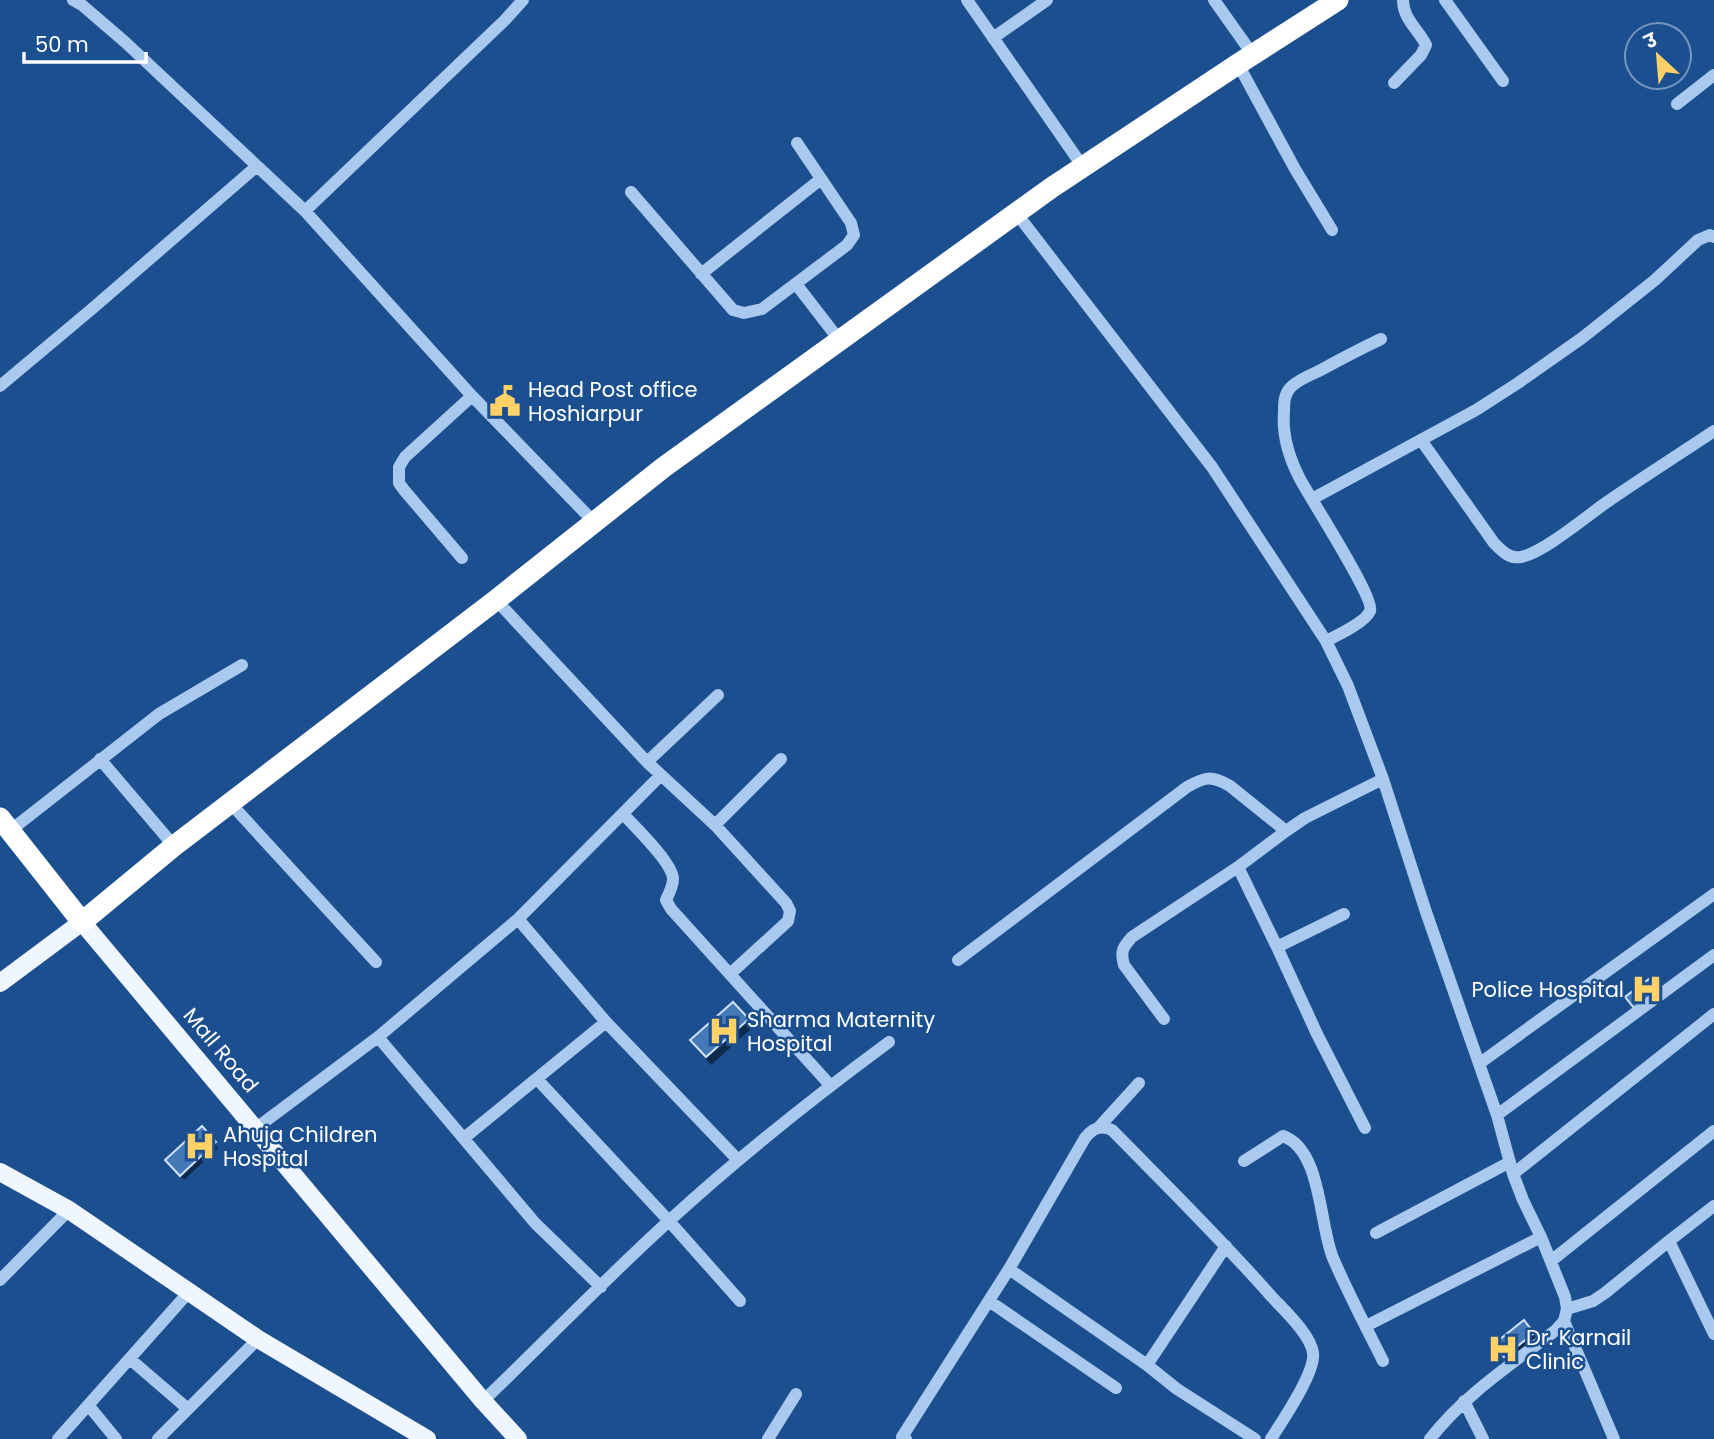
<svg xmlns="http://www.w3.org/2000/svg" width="1714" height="1439" font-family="Poppins,'Noto Sans Devanagari',sans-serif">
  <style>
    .shadow { fill: #0007 }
    .building { fill: #4478b7; stroke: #cfe3fa; stroke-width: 2 }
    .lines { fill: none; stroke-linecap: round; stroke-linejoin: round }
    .minor { stroke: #a9c9ee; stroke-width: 12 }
    .major { stroke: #f0f6ff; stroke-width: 18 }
    .highway { stroke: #fff; stroke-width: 21 }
    .labels { text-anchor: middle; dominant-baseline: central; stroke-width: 5; stroke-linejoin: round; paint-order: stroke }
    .poi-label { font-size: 21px; fill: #fff; stroke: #1b4f8f; text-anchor: start }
    .street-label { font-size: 21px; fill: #fff; stroke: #1b4f8f }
  </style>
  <rect width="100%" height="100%" fill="#1b4f8f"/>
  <path class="shadow" d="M747 1020 752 1028 711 1065 697 1049 692 1040Z
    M215 1143 218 1148 184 1180 171 1166Z
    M1533 1334 1536 1339 1508 1361 1499 1350Z"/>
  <path class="building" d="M1649 979 1658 991 1634 1008 1625 997Z
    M733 1002 749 1019 706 1057 690 1040Z
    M202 1126 216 1142 180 1176 165 1160Z
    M1524 1320 1534 1333 1504 1357 1494 1344Z"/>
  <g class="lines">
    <path class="minor" d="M73 0 82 5 125 42 257 166
      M967 0 1083 167
      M1214 0 1253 55
      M1445 0 1503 81
      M993 38 1047 0
      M1238 64 1295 169 1332 230
      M1394 83 1421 55 1426 45C1418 29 1403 19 1403 0
      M1677 104 1714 75
      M631 192 733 310 744 313 762 309 847 245 854 235 851 223 797 143
      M305 211 505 20 523 0
      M1017 214 1212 467 1326 641 1348 686 1383 779 1426 912 1497 1115 1513 1174 1523 1200 1541 1237 1565 1297 1567 1309 1564 1321 1556 1330C1512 1364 1464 1395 1430 1439
      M701 274 821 179
      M796 284 840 341
      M0 386 93 308 257 166 305 211 472 396 594 522
      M1421 440 1494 543C1502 551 1509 559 1521 557 1543 553 1587 516 1607 502 1642 478 1678 455 1714 431
      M1312 499 1476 410 1518 383 1582 338 1655 280 1698 240 1710 235 1714 237
      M462 558 404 490 399 483V467L405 457 472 396
      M496 600 647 762 715 825 786 903 790 911 788 921 730 974
      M1326 641C1336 636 1366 622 1370 611 1375 598 1310 498 1300 479 1289 458 1282 436 1284 412 1284 403 1284 394 1291 387 1298 380 1310 375 1319 371 1339 360 1360 349 1381 339
      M100 759 174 846
      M647 762 718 695
      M231 804 376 962
      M623 814C634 826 673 863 673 879 673 885 669 894 666 900L671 909 830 1085
      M715 825 781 759
      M11 830 159 714 242 665
      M1344 914 1277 947 1238 867 1286 831 1305 818 1383 779
      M518 919 606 1022 738 1160
      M1277 947 1317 1034 1365 1128
      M958 960 1187 787C1205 777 1211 775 1230 786L1286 831
      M1164 1019 1124 965C1120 951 1123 947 1132 937L1238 867
      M378 1037 535 1223 601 1287
      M1480 1063 1714 894
      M537 1079 669 1221 740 1301
      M1497 1115 1714 955
      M1099 1127 1139 1083
      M255 1129 378 1037 518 919 661 775
      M464 1138 606 1022
      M1244 1161 1283 1136C1322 1150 1319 1225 1333 1258 1348 1293 1366 1327 1383 1361
      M1513 1174 1714 1014
      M1376 1233 1510 1162
      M1669 1241 1714 1206
      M1551 1261 1714 1131
      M1009 1269 1147 1365 1177 1389 1255 1439
      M0 1280 69 1210
      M989 1301 1116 1388
      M1567 1309 1593 1301 1605 1293 1669 1241 1714 1334
      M1564 1321 1614 1439
      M1366 1326 1541 1237
      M130 1359 188 1409
      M1147 1365 1226 1246
      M483 1401C546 1341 606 1278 670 1220 740 1156 813 1098 889 1042
      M1464 1401 1483 1439
      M89 1406 116 1439
      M58 1439 188 1293
      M158 1439 258 1339
      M768 1439 796 1394
      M906 1439 902 1437 1009 1269 1085 1138C1092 1129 1100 1124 1112 1130 1166 1185 1221 1239 1272 1297 1284 1310 1311 1335 1313 1353 1316 1372 1282 1421 1271 1439"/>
    <path class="major" d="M0 983 82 922 483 1401 518 1439
      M0 1172 69 1210 258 1339 427 1439"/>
    <path class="highway" d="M0 818 82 922 174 846 496 600 664 467 1051 188 1238 64 1338 0"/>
  </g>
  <defs>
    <symbol id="civic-bare" viewBox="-9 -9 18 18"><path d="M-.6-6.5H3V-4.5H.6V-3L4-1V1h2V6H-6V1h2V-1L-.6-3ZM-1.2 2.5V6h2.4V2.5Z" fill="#ffd166" stroke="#1b4f8f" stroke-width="2.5" paint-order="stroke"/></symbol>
    <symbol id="hospital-bare" viewBox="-9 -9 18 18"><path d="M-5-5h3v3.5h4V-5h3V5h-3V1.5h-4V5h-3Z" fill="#ffd166" stroke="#1b4f8f" stroke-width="2.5" paint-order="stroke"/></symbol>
  </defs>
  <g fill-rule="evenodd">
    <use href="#civic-bare" x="483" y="379" width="44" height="44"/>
    <use href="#hospital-bare" x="1625" y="967" width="44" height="44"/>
    <use href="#hospital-bare" x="702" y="1009" width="44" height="44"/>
    <use href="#hospital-bare" x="178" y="1124" width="44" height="44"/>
    <use href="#hospital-bare" x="1481" y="1327" width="44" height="44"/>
  </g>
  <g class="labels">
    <g class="poi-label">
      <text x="528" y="389">Head Post office<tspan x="528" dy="24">Hoshiarpur</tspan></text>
      <text x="1624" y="989" text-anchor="end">Police Hospital</text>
      <text x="747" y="1019">Sharma Maternity<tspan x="747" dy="24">Hospital</tspan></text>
      <text x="223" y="1134">Ahuja Children<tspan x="223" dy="24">Hospital</tspan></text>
      <text x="1526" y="1337">Dr. Karnail<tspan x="1526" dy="24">Clinic</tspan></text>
    </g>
    <g class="street-label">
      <text transform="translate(221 1050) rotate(50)">Mall Road</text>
    </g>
  </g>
  <g transform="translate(1658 56) rotate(334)"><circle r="33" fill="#1b4f8f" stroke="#7695bc" stroke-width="2"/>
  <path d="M0-5L12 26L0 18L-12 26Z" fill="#ffd166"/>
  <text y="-10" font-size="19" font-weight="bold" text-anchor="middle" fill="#ffffff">उ</text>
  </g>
  <path d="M24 52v10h122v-10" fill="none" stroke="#ffffff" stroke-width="3.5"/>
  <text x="35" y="52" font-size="21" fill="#ffffff" stroke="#1b4f8f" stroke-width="5" paint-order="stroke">50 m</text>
</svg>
